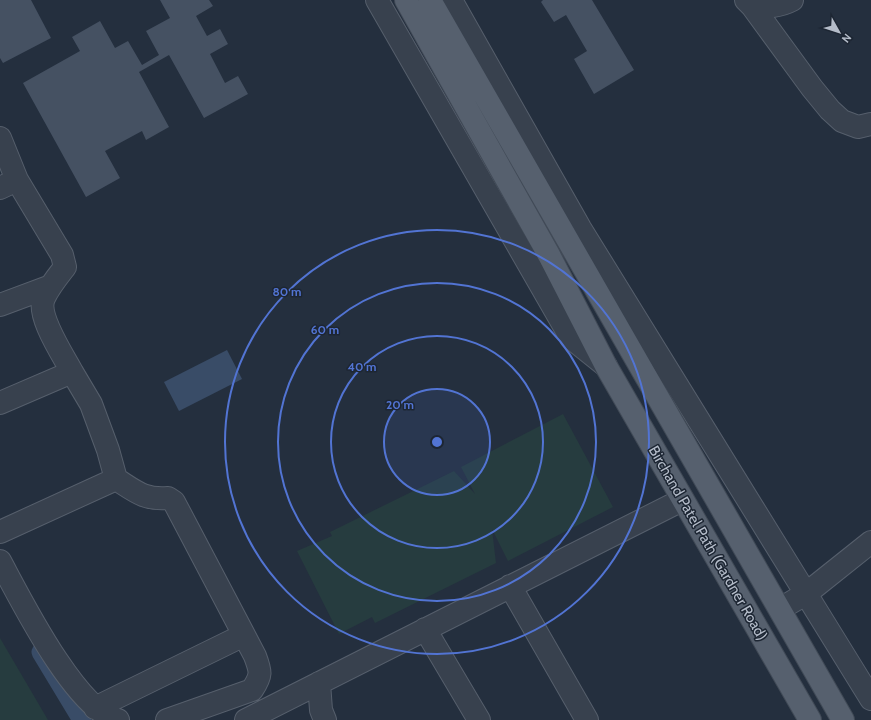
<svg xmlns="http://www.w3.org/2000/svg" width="871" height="720" font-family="Cabin,sans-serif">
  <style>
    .green { fill: #263c3f }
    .water { fill: #394c67 }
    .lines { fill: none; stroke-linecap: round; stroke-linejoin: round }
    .canal { stroke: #394c67; stroke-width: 19 }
    .building { fill: #455162 }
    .minor-casing { stroke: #565f6c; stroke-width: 24 }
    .major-casing { stroke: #414a57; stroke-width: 24 }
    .minor { stroke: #38414e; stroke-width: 22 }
    .major { stroke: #56606e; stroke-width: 22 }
    .ring { fill: none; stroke: #5274d3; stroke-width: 2 }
    .labels { text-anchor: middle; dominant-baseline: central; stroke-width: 3; stroke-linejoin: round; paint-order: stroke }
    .street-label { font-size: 15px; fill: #b4bcc9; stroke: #1d2633 }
    .centre { fill: #5274d3; stroke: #1d2633; stroke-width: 2 }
    .ring-label { font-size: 12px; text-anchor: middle; font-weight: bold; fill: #5274d3; stroke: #1d2633; stroke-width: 3; stroke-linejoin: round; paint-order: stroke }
  </style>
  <rect width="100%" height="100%" fill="#242f3e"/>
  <path class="green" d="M563 414 613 507 508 561 492 529 496 563 375 623 372 617 339 634 297 551 332 536 330 532 454 471 475 494 461 467Z
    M0 638 48 720H0Z"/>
  <path class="water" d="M227 350 242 379 179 411 164 382Z"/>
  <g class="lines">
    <path class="canal" d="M41 652 82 720"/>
  </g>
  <path class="building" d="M0 0H31L51 38 3 63 0 58Z
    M160 0H209L213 6 196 16 207 36 220 29 228 44 210 54 225 83 238 76 248 94 204 118 169 55 139 72 169 127 146 140 142 131 105 151 120 178 86 197 23 83 80 51 72 37 100 21 115 48 128 41 142 65 159 55 146 31 170 18Z
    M543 0H592L634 70 594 94 574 59 587 51 566 15 554 22 541 2Z"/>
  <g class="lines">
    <defs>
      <path id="minor" d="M377 0 571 338 606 366
        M451 0 580 228 871 699
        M746 0 752 6 812 88 830 110 842 121 858 127 871 124
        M752 6C766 7 779 7 792 0
        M0 138 17 180
        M0 188 17 180 62 255 65 267C58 276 49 287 44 298 36 315 63 355 72 372
        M0 305 51 286
        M0 403 72 372 91 404 108 450 116 479
        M0 532 116 479C135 491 144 500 168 498L174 502 255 656C261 672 262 675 252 690L167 720
        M0 561C20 598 76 711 118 720
        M510 586 587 720
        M780 609 807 593 871 542
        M425 629 479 720
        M319 683 321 710 325 720
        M95 708 244 635
        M246 720 682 500"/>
      <path id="major" d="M406 0 549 255 606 366 810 720
        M430 0 843 720"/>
    </defs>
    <use href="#minor" class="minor-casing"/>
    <use href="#major" class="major-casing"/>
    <use href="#minor" class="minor"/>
    <use href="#major" class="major"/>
  </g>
  <circle cx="437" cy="442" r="53" fill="#5274d3" fill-opacity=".12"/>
  <g class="ring">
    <circle cx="437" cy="442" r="53"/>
    <circle cx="437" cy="442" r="106"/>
    <circle cx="437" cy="442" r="159"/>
    <circle cx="437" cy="442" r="212"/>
  </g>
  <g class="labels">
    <g class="street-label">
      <text transform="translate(708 543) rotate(60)">Birchand Patel Path (Gardner Road)</text>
    </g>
  </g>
  <circle cx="437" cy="442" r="6" class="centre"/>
  <g class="ring-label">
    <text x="287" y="296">80 m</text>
    <text x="325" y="334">60 m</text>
    <text x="362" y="371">40 m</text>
    <text x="400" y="409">20 m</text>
  </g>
  <g transform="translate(839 32) rotate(129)" stroke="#1d2633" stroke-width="3" paint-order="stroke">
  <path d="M0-3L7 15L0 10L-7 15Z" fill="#b4bcc9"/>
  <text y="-6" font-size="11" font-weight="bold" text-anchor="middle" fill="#b4bcc9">N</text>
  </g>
</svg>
